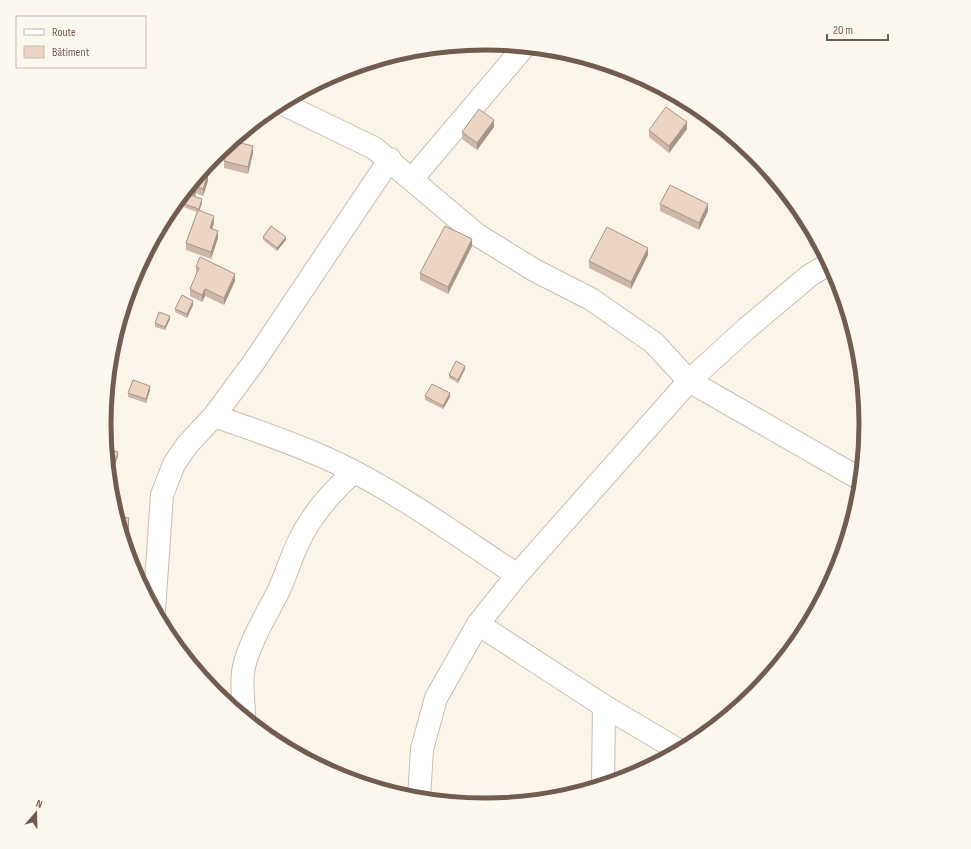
<svg xmlns="http://www.w3.org/2000/svg" width="971" height="849" font-family="'Sofia Sans Condensed',sans-serif">
  <style>
    .lines { fill: none; stroke-linecap: round; stroke-linejoin: round }
    .minor-casing { stroke: #ccbcaf; stroke-width: 24 }
    .minor { stroke: #fff; stroke-width: 22 }
    .wall { fill: #ccb7a8 }
    .shaded-wall { fill: #a69588 }
    .building { fill: #edd5c3; stroke: #a69588 }
    .rim { fill: none; stroke: #725c4f; stroke-width: 5 }
  </style>
  <rect width="100%" height="100%" fill="#faf4e9"/>
  <g class="lines">
    <defs>
      <path id="minor" d="M281 103 374 148 476 234 534 270 591 299 654 343 689 381 862 480
        M412 179 524 47
        M214 416C249 428 285 440 319 455 387 484 455 534 517 575
        M154 610 162 495 174 464 187 445 214 416 254 362 390 159
        M478 624 604 706 680 751
        M244 718C244 702 241 688 243 672 246 649 266 615 277 594 285 578 290 560 298 543 311 515 331 492 354 472
        M603 785 604 706
        M419 799 422 749 436 698 478 624 517 575 689 381 746 329 809 276 830 263"/>
    </defs>
    <use href="#minor" class="minor-casing"/>
    <use href="#minor" class="minor"/>
  </g>
  <path class="wall" d="M494 127 477 150 462 139V132Z
    M687 129 669 153 649 137V130Z
    M253 153 248 174 224 168V161Z
    M202 172 208 181 203 196 196 193 195 197 202 203 199 211 214 223 212 229 218 238 211 259 186 250V243L197 212 178 205V201Z
    M789 202 803 213 805 218 789 206Z
    M660 204 708 211 699 230 660 211Z
    M263 237 286 240 277 251 263 240Z
    M151 245 146 259H144Z
    M472 246 448 294 420 280V273Z
    M648 255 631 289 589 268V261Z
    M196 267 235 281 224 305 205 296 202 302 190 296V289L197 274H196Z
    M193 305 187 318 175 312V309Z
    M170 319 165 330 155 327V323Z
    M465 369 458 383 449 378V375Z
    M150 390 146 403 128 397V393Z
    M425 396 450 397 443 409 425 400Z
    M106 449 118 456 113 471 108 470Z
    M117 516 129 525 127 542 124 541Z"/>
  <path class="shaded-wall" d="M494 120V127L477 150V143Z
    M687 122V129L669 153V146Z
    M253 146V153L248 174V167Z
    M208 174V181L203 196V189Z
    M196 186V193L194 199V192Z
    M202 199V203L199 212V209Z
    M708 204V211L699 230V223Z
    M214 216V223L210 235V228Z
    M218 231V238L211 259V252Z
    M286 237V240L277 251V248Z
    M472 239V246L448 294V287Z
    M151 245 146 259V256Z
    M648 248V255L631 289V282Z
    M235 274V281L224 305V298Z
    M205 289V296L202 302V295Z
    M193 301V305L187 318V314Z
    M170 316V319L165 330V327Z
    M465 366V369L458 383V380Z
    M150 386V390L146 403V399Z
    M450 393V397L443 409V406Z
    M118 452V456L113 471V467Z
    M129 518V525L127 542V535Z"/>
  <path class="building" d="M666 107 687 122 669 146 649 130Z
    M479 109 494 120 477 143 462 132Z
    M233 141 253 146 248 167 224 161 228 144Z
    M202 172 208 174 203 189 196 186 194 192 187 190Z
    M670 185 708 204 699 223 660 204Z
    M184 193 202 199 199 209 178 202Z
    M792 199 803 212 789 202Z
    M198 210 214 216 210 228 218 231 211 252 186 243Z
    M271 226 286 237 277 248 263 237Z
    M445 226 472 239 448 287 420 273Z
    M607 227 648 248 631 282 589 261Z
    M200 257 235 274 224 298 205 289 202 295 190 289 199 268 196 267Z
    M182 295 193 301 187 314 175 309Z
    M159 312 170 316 165 327 155 323Z
    M456 361 465 366 458 380 449 375Z
    M133 380 150 386 146 399 128 393Z
    M432 384 450 393 443 406 425 396Z
    M106 449 118 452 113 467 108 466Z
    M117 516 129 518 127 535 122 534Z"/>
  <path d="M0 0H971V849H0ZM111 424a374 374 0 1 1 748 0a374 374 0 1 1-748 0Z" fill="#fdf8ef" fill-rule="evenodd"/>
  <path class="rim" d="M111 424a374 374 0 1 1 748 0a374 374 0 1 1-748 0Z"/>
  <rect x="16" y="16" width="130" height="52" fill="#fdf8ef" stroke="#c5baaf"/>
  <rect x="24" y="29" width="20" height="6" fill="#ffffff" stroke="#c5baaf"/>
  <text x="52" y="36" font-size="12" fill="#725c4f">Route</text>
  <rect x="24" y="46" width="20" height="12" fill="#edd5c3" stroke="#c5baaf"/>
  <text x="52" y="56" font-size="12" fill="#725c4f">Bâtiment</text>
  <g transform="translate(36 813) rotate(20)" stroke="#fdf8ef" stroke-width="3" paint-order="stroke">
  <path d="M0-3L7 15L0 10L-7 15Z" fill="#725c4f"/>
  <text y="-6" font-size="11" font-weight="bold" text-anchor="middle" fill="#725c4f">N</text>
  </g>
  <path d="M827 34v6h61v-6" fill="none" stroke="#725c4f" stroke-width="2"/>
  <text x="833" y="34" font-size="12" fill="#725c4f" stroke="#fdf8ef" stroke-width="3" paint-order="stroke">20 m</text>
</svg>
